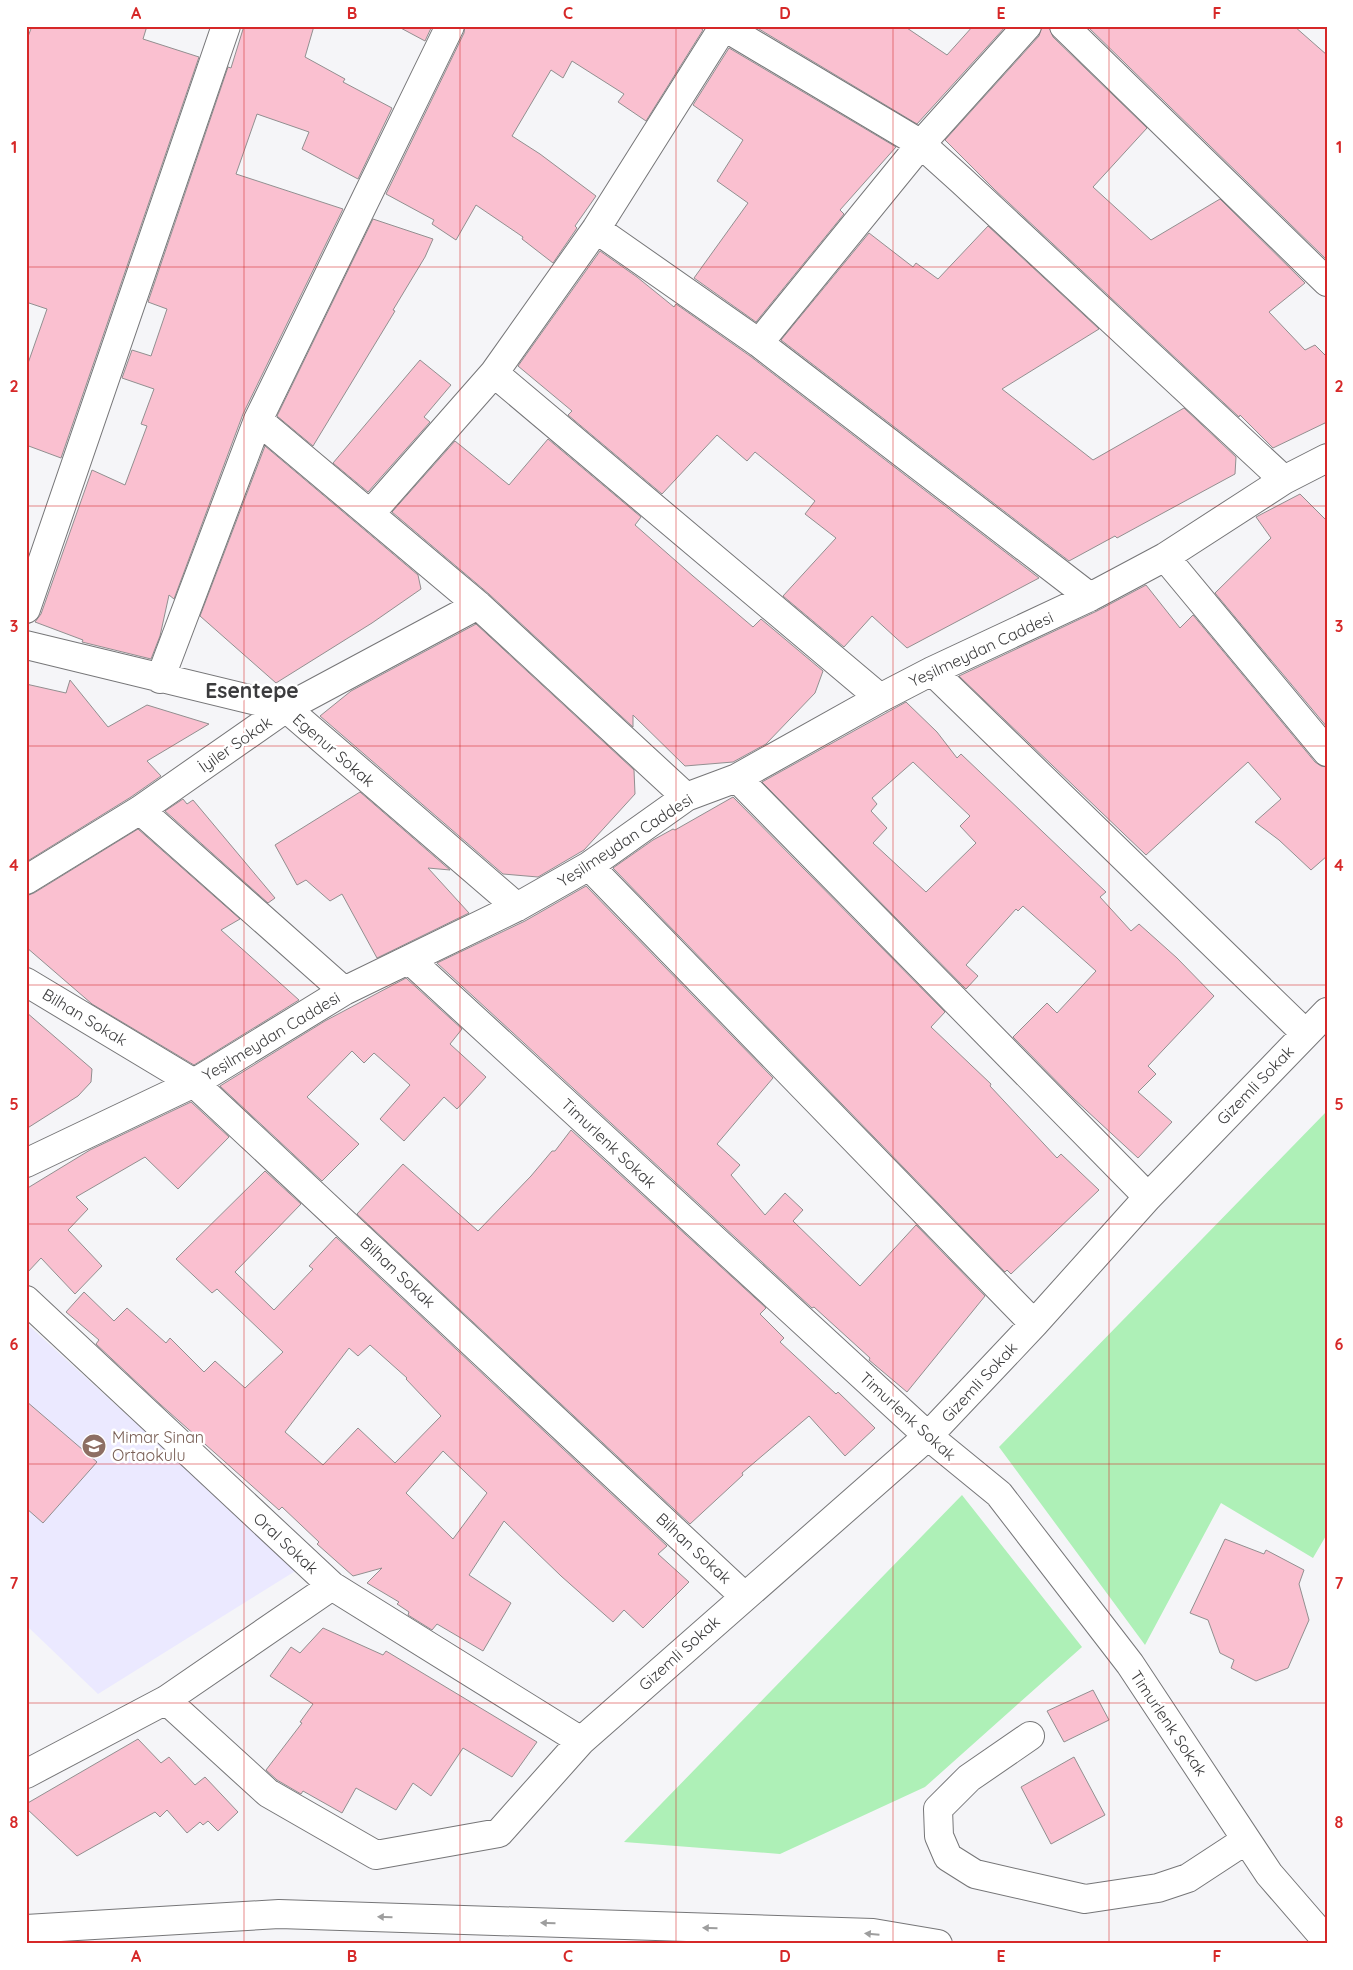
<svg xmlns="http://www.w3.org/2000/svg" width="1353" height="1970" font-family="Quicksand,sans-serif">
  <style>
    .education { fill: #ebe9ff }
    .green { fill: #aef0b7 }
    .building { fill: #fac0d0; stroke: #928f90; fill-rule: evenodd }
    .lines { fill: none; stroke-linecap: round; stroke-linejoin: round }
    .minor-casing { stroke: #767678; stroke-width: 30 }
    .highway-casing { stroke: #767678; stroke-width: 30 }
    .minor { stroke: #fff; stroke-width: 28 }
    .highway { stroke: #fff; stroke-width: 28 }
    .oneway { fill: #9e9e9e }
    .grid { fill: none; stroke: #d62828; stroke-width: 1; stroke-opacity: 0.55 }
    .labels { text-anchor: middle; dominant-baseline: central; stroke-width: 5; stroke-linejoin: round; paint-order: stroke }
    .street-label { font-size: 16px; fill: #3c3c3d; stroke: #fff }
    .education-label { font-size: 16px; fill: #785e54; stroke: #fff; text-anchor: start }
    .district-label { font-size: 21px; font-weight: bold; fill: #3b3b3d; stroke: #fff }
    .neatline { fill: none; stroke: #d62828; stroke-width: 2 }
    .grid-label { font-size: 16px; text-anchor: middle; font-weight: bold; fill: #d62828 }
  </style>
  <rect width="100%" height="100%" fill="#f5f5f8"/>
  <path class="education" d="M26 1323 297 1570 98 1694 26 1625Z"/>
  <path class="green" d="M1327 1111V1534L1313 1558 1221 1503 1145 1645 999 1447Z
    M962 1495 1082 1647 925 1787 780 1854 624 1842Z"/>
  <path class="building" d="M32 26H147L143 39 199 57 61 458 26 445V369L47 309 26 302V42Z
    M244 26H314L305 57 345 79 343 82 392 108 358 179 302 149 309 132 257 114 236 174 343 209 243 414 174 599 169 595 160 636 151 659 82 642 83 640 35 622 41 614 92 470 125 485 147 426 141 424 154 389 122 378 132 350 151 356 167 309 148 302 228 67 231 68Z
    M397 26H432L425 41Z
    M465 26H698L703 30 646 121 618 102 624 94 572 61 563 78 551 70 512 136 540 154 596 196 575 226 577 228 553 263 522 239 523 237 476 205 456 240 432 224 434 220 386 194 464 33Z
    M754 26H904L947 55 973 26H1006L917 124Z
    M1042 26H1049L1053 37 1147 128 1093 187 1151 240 1220 199 1305 283 1269 312 1305 350 1315 345 1327 357V422L1273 448 1240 415 1239 417 995 190 945 140 1039 36Z
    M1087 26H1294L1327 55V260Z
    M729 48 896 147 840 210 844 214 756 322 694 278 748 203 717 181 743 140 693 105Z
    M373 219 433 239 425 257 393 310 395 311 313 446 277 416Z
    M988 226 1099 329 1002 389 1093 460 1184 408 1236 457 1235 474 1139 526 1117 538 1115 536 1069 561 781 340 869 233 913 267 916 263 938 279Z
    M600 251 637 277 674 307 676 304 750 356 1039 578 907 648 872 616 844 647 783 596 836 538 805 514 815 501 755 452 747 461 717 435 662 494 568 415 572 411 518 366Z
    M420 360 451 385 424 417 430 422 368 492 333 463Z
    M548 439 641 517 635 525 693 576 753 627 761 619 823 671 815 693 766 744 733 762 685 766 633 715V727L489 594 392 512 455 441 509 485Z
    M265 446 418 575 421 589 372 623 276 683 200 616Z
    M1300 494 1327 521V727L1215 593 1271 538 1256 517Z
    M1146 585 1180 628 1193 615 1315 762 1321 766 1327 767V856L1311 870 1279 840 1255 822 1281 799 1248 762 1146 855 959 676 1097 611Z
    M476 624 634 770 635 794 584 850 538 877 503 874 320 716 351 691Z
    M70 680 108 727 147 705 209 724 147 761 161 776 131 797 26 862V684L66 693Z
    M906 702 937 732 957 758 961 754 1106 892 1100 897 1131 931 1139 924 1177 958 1214 996 1148 1066 1156 1074 1138 1092 1172 1122 1138 1158 1073 1098 1013 1037 1047 1003 1057 1013 1096 971 1023 906 1018 911 1016 909 966 965 978 976 966 989 762 782ZM913 762 970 816 960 826 976 843 926 892 873 843 887 828 871 811 877 804 872 798Z
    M360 792 450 870 428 868 469 913 377 958 342 894 330 901 306 880 297 885 275 845Z
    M733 797 945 1012 931 1027 991 1084 990 1086 1057 1158 1061 1154 1099 1190 1011 1274 1007 1270 1005 1272 613 868 653 840 673 829 675 830Z
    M183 799 187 804 193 800 275 898 268 903 165 811Z
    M138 829 240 919 221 930 299 1000 194 1065 92 1004 26 947V896L34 893Z
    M586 886 773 1078 717 1144 740 1165 731 1175 765 1215 785 1193 803 1210 793 1221 860 1286 916 1225 985 1296 907 1392 869 1360 870 1358 814 1307 812 1308 437 963 525 921Z
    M406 978 462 1029 450 1044 486 1077 457 1109 444 1097 404 1141 380 1119 410 1085 374 1053 364 1063 352 1051 307 1097 359 1144 322 1181 220 1086 325 1021Z
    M26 1012 92 1069 91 1082 78 1096 26 1129Z
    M191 1102 229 1137 178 1189 145 1157 76 1197 88 1209 68 1230 102 1266 75 1294 41 1258 26 1274V1189L90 1150Z
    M571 1130 766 1308 760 1314 784 1338 780 1342 836 1394 838 1392 875 1428 845 1456 809 1416 742 1473 743 1475 690 1524 357 1214 403 1164 478 1231 531 1176 552 1151H555Z
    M265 1171 301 1204 235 1272 274 1310 313 1269 309 1266 336 1237 667 1546 658 1554 689 1582 643 1628 624 1610 613 1622 561 1576 504 1521 469 1575 511 1603 483 1651 437 1624 432 1630 408 1615 409 1612 397 1604 399 1602 367 1583 382 1568 353 1576 317 1544 319 1542 282 1507 279 1510 160 1404 96 1344 99 1340 66 1312 84 1292 114 1321 127 1308 166 1343 170 1338 204 1372 215 1361 245 1388 283 1352 217 1289 212 1293 176 1259ZM370 1345 407 1378 406 1379 441 1416 395 1463 358 1428 323 1465 285 1432 349 1348 358 1356ZM443 1451 487 1493 453 1539 406 1493Z
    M26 1401 97 1462 43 1523 26 1508Z
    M1225 1539 1264 1554 1266 1550 1304 1570 1299 1584 1309 1620 1288 1668 1256 1681 1231 1668 1234 1660 1220 1653 1208 1620 1190 1613Z
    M323 1628 383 1655 386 1651 537 1742 512 1777 463 1748 431 1796 413 1783 396 1810 356 1788 342 1813 303 1791 301 1794 277 1780 266 1770 302 1723 300 1722 313 1704 270 1676 291 1647 300 1653Z
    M1093 1690 1109 1720 1064 1742 1047 1711Z
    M138 1739 161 1763 169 1757 195 1785 205 1777 238 1812 218 1831 208 1821 203 1825 200 1822 187 1833 167 1810 160 1817 155 1812 77 1856 26 1808V1804Z
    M1074 1757 1105 1815 1051 1844 1021 1787Z"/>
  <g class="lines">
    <defs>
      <path id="minor" d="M723 26 921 144 961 180 1284 480
        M1064 26 1327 282
        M596 229 759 343 1090 597
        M759 343 921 144 1027 26
        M494 373 880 698
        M258 420 478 605 686 797
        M370 514 494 373 596 229 724 26
        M1165 557 1327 752
        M26 609 226 26
        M26 645 286 708 517 907
        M932 671 1305 1033
        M160 679 258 420 450 26
        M737 778 1148 1197
        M140 810 344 991
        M589 866 1034 1324
        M26 880 140 810 286 708 478 605
        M411 961 928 1436 999 1494 1130 1664 1269 1874 1327 1941
        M26 982 194 1083 744 1596
        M26 1163 194 1083 344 991 517 907 589 866 686 797 737 778 880 698 932 671 1090 597 1165 557 1284 480 1327 458
        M26 1300 332 1586 581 1741
        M166 1700 268 1793 376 1855 499 1833 581 1741 928 1436 1034 1324 1148 1197 1327 1012
        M1030 1736 969 1778 938 1809 939 1836 948 1857 975 1874 1085 1899 1158 1888 1188 1878 1246 1840
        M26 1774 166 1700 332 1586"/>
      <path id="highway" d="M26 1929 279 1914 873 1933 938 1944"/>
    </defs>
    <use href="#minor" class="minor-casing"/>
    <use href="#highway" class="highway-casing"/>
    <use href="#minor" class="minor"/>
    <use href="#highway" class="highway"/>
  </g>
  <defs><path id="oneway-solid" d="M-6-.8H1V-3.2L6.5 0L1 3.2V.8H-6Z" transform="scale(1.25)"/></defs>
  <g class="oneway">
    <use href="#oneway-solid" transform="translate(385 1917) rotate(-178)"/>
    <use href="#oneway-solid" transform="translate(548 1923) rotate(-178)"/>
    <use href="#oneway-solid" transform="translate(710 1928) rotate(-178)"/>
    <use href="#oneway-solid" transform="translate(872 1934) rotate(-175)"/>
  </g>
  <path class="grid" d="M244 26V1944M460 26V1944M676 26V1944M893 26V1944M1109 26V1944M26 267H1327M26 506H1327M26 746H1327M26 985H1327M26 1224H1327M26 1464H1327M26 1703H1327"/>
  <defs>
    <symbol id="school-disc" viewBox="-11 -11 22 22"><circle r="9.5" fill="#8d6e63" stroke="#fff"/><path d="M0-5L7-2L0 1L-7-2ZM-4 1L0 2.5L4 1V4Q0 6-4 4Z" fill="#fff"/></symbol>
  </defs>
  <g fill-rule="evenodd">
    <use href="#school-disc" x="80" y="1432" width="28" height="28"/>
  </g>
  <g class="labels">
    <g class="street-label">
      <text transform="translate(981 649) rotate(-25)">Yeşilmeydan Caddesi</text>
      <text transform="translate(235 744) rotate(-35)">İyiler Sokak</text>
      <text transform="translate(334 750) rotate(41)">Egenur Sokak</text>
      <text transform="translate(625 840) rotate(-33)">Yeşilmeydan Caddesi</text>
      <text transform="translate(85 1017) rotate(31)">Bilhan Sokak</text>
      <text transform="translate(271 1036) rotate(-31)">Yeşilmeydan Caddesi</text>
      <text transform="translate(1255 1085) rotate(-46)">Gizemli Sokak</text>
      <text transform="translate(609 1143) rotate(43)">Timurlenk Sokak</text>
      <text transform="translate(398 1272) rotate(43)">Bilhan Sokak</text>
      <text transform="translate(979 1382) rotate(-47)">Gizemli Sokak</text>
      <text transform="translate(908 1416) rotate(42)">Timurlenk Sokak</text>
      <text transform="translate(286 1543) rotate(43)">Oral Sokak</text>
      <text transform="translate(694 1548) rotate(43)">Bilhan Sokak</text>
      <text transform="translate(679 1653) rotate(-42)">Gizemli Sokak</text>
      <text transform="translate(1169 1723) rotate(56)">Timurlenk Sokak</text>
    </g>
    <g class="education-label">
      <text x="112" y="1437">Mimar Sinan<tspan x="112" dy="18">Ortaokulu</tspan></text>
    </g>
    <g class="district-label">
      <text x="252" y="690">Esentepe</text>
    </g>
  </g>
  <rect width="1353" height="1970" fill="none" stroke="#ffffff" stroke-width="55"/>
  <rect x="28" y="28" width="1298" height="1914" class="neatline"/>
  <g class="grid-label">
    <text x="136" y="19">A</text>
    <text x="352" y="19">B</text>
    <text x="568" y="19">C</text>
    <text x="785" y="19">D</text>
    <text x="1001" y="19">E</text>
    <text x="1217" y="19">F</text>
    <text x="14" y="153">1</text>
    <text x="1339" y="153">1</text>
    <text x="14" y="392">2</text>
    <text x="1339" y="392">2</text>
    <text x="14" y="632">3</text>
    <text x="1339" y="632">3</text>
    <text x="14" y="871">4</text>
    <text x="1339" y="871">4</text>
    <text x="14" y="1110">5</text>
    <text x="1339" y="1110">5</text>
    <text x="14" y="1350">6</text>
    <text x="1339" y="1350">6</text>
    <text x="14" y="1589">7</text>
    <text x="1339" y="1589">7</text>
    <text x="14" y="1828">8</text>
    <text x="1339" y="1828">8</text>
    <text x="136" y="1962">A</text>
    <text x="352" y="1962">B</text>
    <text x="568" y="1962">C</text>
    <text x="785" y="1962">D</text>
    <text x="1001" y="1962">E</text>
    <text x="1217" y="1962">F</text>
  </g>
</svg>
